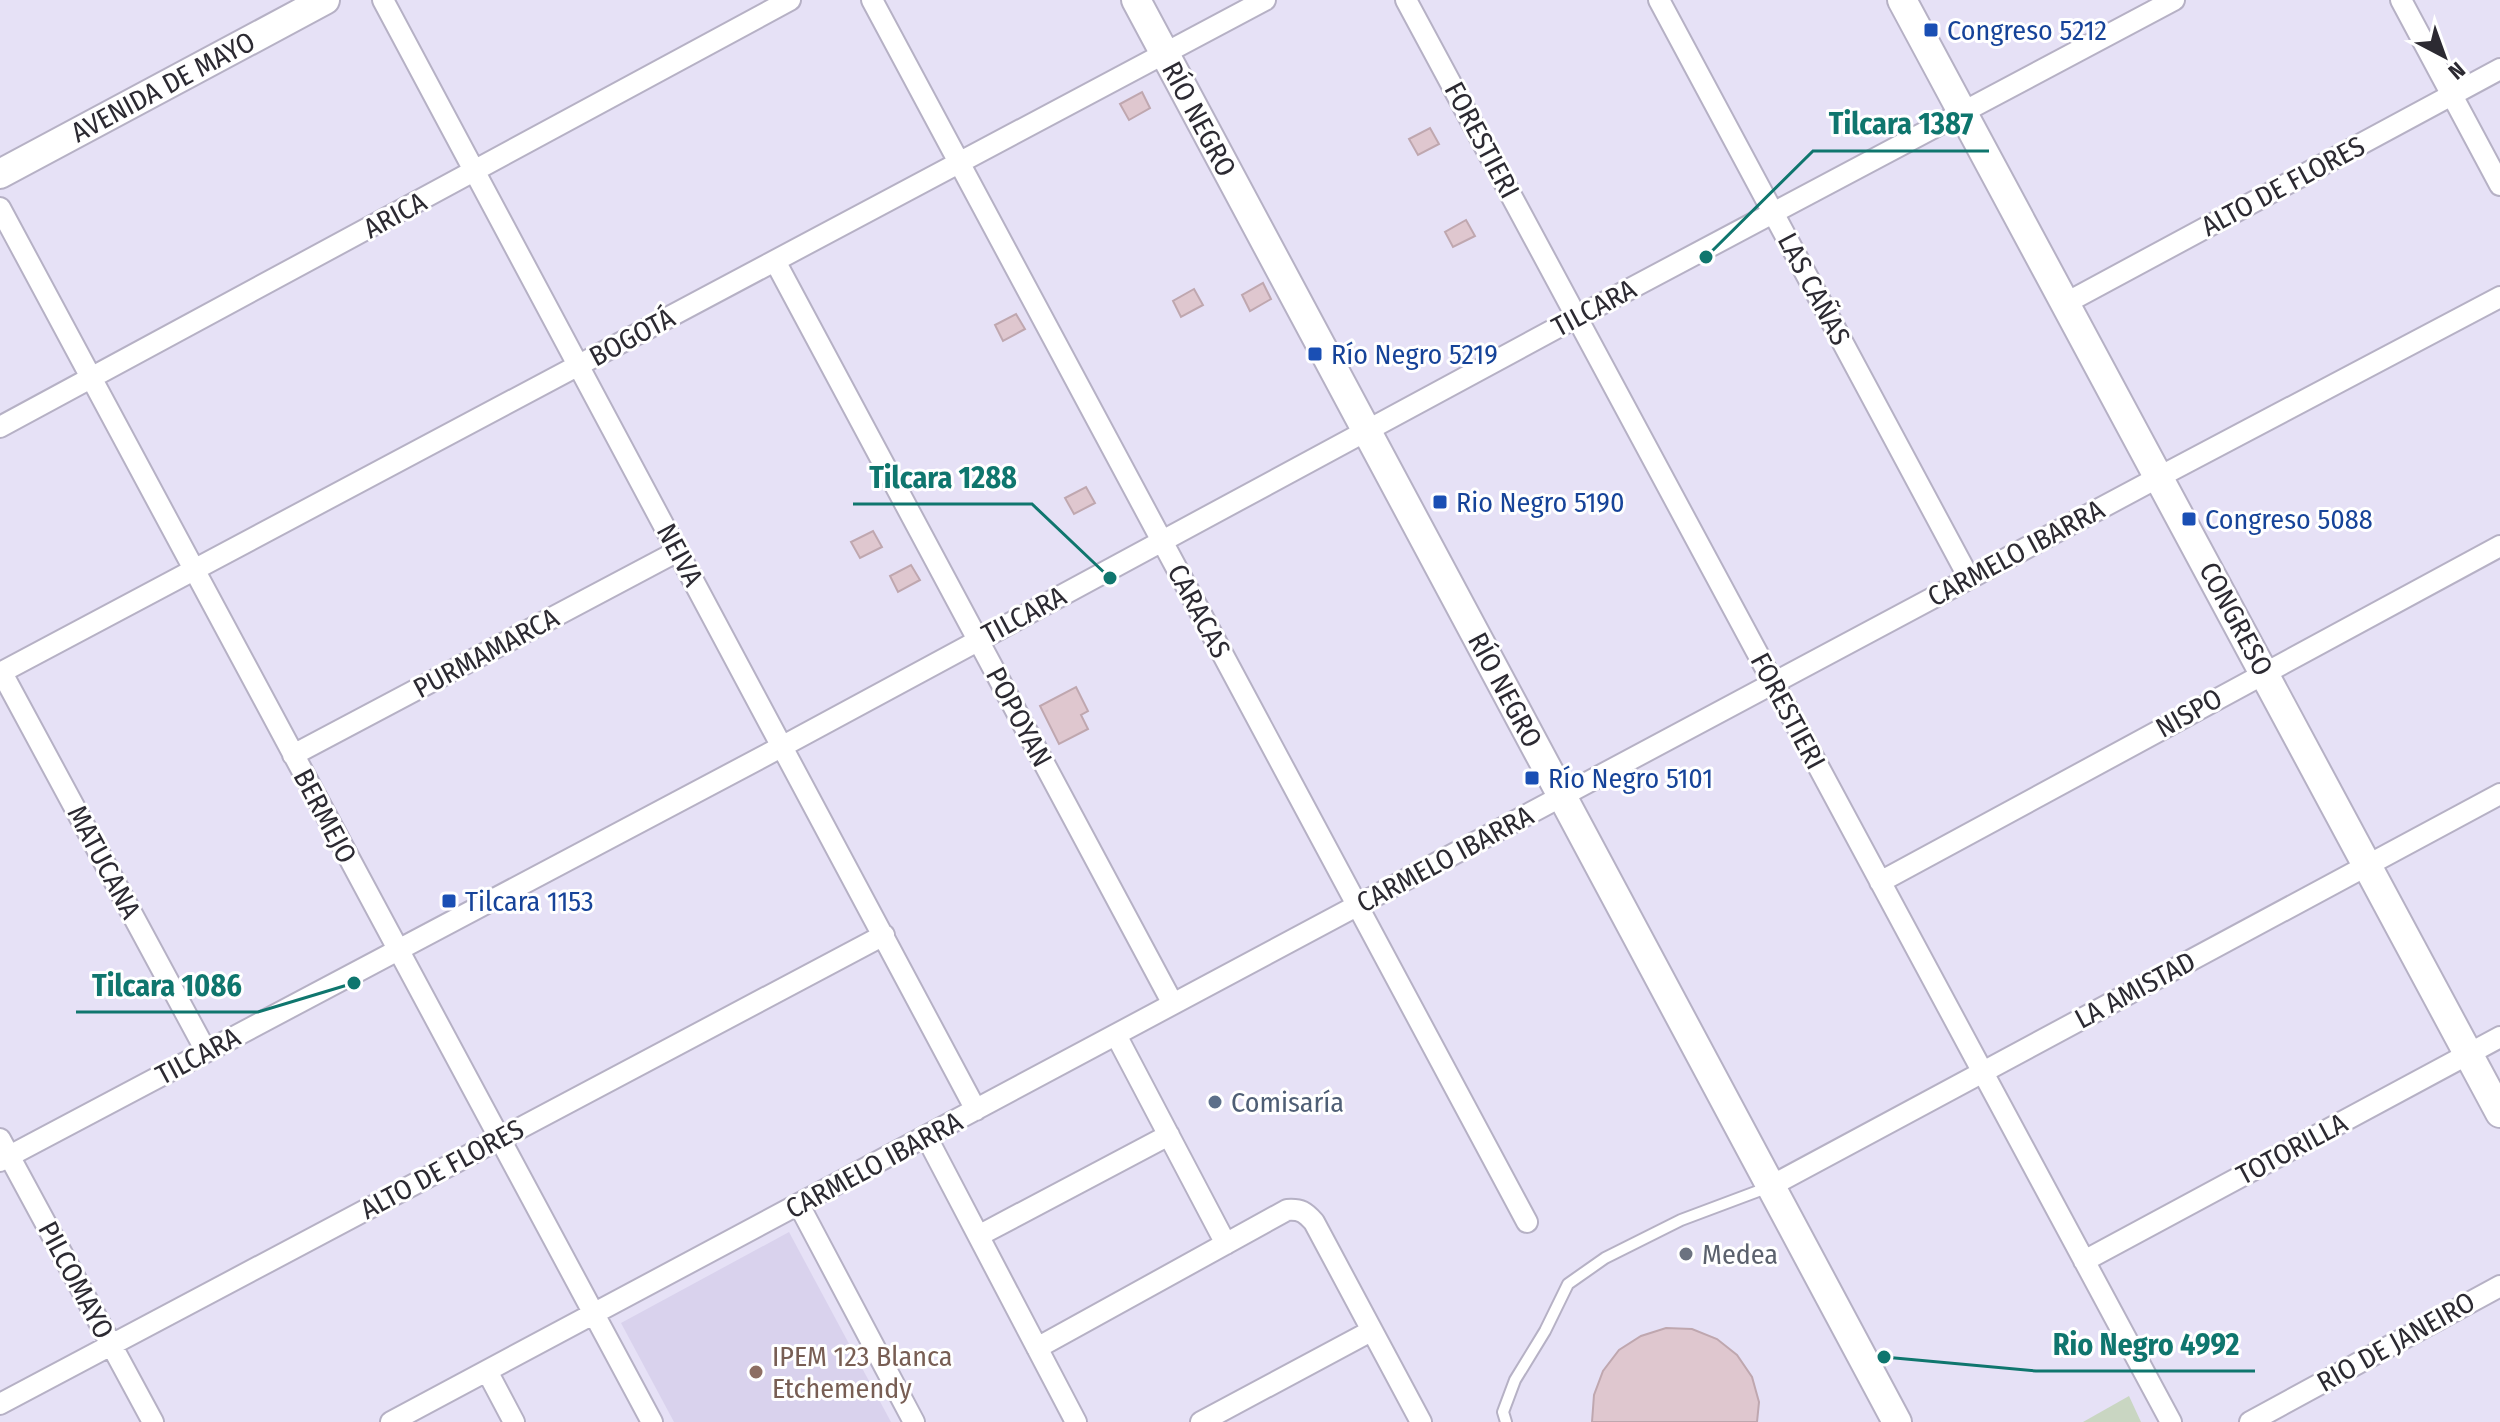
<svg xmlns="http://www.w3.org/2000/svg" width="2500" height="1422" font-family="'Fira Sans Condensed',sans-serif">
  <style>
    .built { fill: #d9d2ed }
    .green { fill: #c9d6c2 }
    .building { fill: #dfc7cf; stroke: #bfa7af; stroke-width: 2 }
    .lines { fill: none; stroke-linecap: round; stroke-linejoin: round }
    .lane-casing { stroke: #b6b1c5; stroke-width: 14 }
    .street-casing { stroke: #b6b1c5; stroke-width: 24 }
    .secondary-casing { stroke: #b6b1c5; stroke-width: 32 }
    .lane { stroke: #fff; stroke-width: 10 }
    .street { stroke: #fff; stroke-width: 20 }
    .secondary { stroke: #fff; stroke-width: 28 }
    .transit-dot { fill: #1a4fb4; stroke: #fff; stroke-width: 3 }
    .service-dot { fill: #5c6f8a; stroke: #fff; stroke-width: 3 }
    .worship-dot { fill: #6b7280; stroke: #fff; stroke-width: 3 }
    .education-dot { fill: #8d6e63; stroke: #fff; stroke-width: 3 }
    .labels { text-anchor: middle; dominant-baseline: central; stroke-width: 6; stroke-linejoin: round; paint-order: stroke }
    .transit-label { font-size: 28px; fill: #164399; stroke: #fff; text-anchor: start }
    .street-label { font-size: 28px; fill: #2c2a32; stroke: #fff }
    .service-label { font-size: 28px; fill: #4e5e75; stroke: #fff; text-anchor: start }
    .worship-label { font-size: 28px; fill: #5b616d; stroke: #fff; text-anchor: start }
    .education-label { font-size: 28px; fill: #785e54; stroke: #fff; text-anchor: start }
    .leader { fill: none; stroke: #0f766e; stroke-width: 3 }
    .callout-dot { fill: #0f766e; stroke: #fff; stroke-width: 3 }
    .callout-label { font-size: 30px; text-anchor: middle; font-weight: bold; fill: #0f766e; stroke: #fff; stroke-width: 6; stroke-linejoin: round; paint-order: stroke }
  </style>
  <rect width="100%" height="100%" fill="#e6e1f6"/>
  <path class="built" d="M789 1232 891 1422H674L621 1323Z"/>
  <path class="green" d="M2129 1396 2141 1422H2083Z"/>
  <path class="building" d="M1142 92 1150 108 1129 120 1120 104Z
    M1430 128 1439 144 1418 155 1409 139Z
    M1466 220 1475 236 1453 247 1445 232Z
    M1263 283 1271 299 1250 311 1242 295Z
    M1194 289 1203 305 1181 317 1173 301Z
    M1016 314 1025 329 1003 341 995 325Z
    M1086 487 1095 503 1074 514 1065 498Z
    M873 531 882 547 860 558 851 542Z
    M911 565 920 580 898 592 890 576Z
    M1076 687 1088 711 1081 715 1088 729 1059 744 1040 706Z
    M1666 1328 1692 1329 1717 1339 1737 1355 1752 1377 1759 1402 1757 1422H1592L1594 1395 1603 1371 1619 1350 1641 1336Z"/>
  <g class="lines">
    <defs>
      <path id="lane" d="M1506 1422 1503 1412 1515 1380 1545 1331 1568 1284 1605 1258 1681 1220 1769 1187"/>
      <path id="street" d="M383 0 976 1110
        M872 0 1527 1222
        M1406 0 2171 1422
        M1659 0 1969 578
        M2401 0 2500 185
        M0 208 652 1422
        M775 261 1173 1004
        M2066 303 2500 69
        M0 427 790 0
        M0 673 1265 0
        M2 673 206 1051
        M293 755 678 551
        M1880 882 2500 546
        M1116 1035 1226 1244
        M926 1136 1076 1422
        M0 1139 153 1422
        M0 1161 783 746 1577 317 2174 0
        M1771 1186 2500 794
        M799 1205 914 1422
        M980 1235 1169 1135
        M2084 1261 2500 1037
        M1037 1348 1287 1210C1301 1209 1305 1212 1314 1222L1421 1422
        M487 1371 514 1422
        M0 1404 884 935
        M391 1422 2159 477 2500 297
        M1201 1422 1371 1331
        M2250 1422 2500 1286"/>
      <path id="secondary" d="M1136 0 1897 1422
        M1902 0 2500 1113
        M0 174 325 0"/>
    </defs>
    <use href="#lane" class="lane-casing"/>
    <use href="#street" class="street-casing"/>
    <use href="#secondary" class="secondary-casing"/>
    <use href="#lane" class="lane"/>
    <use href="#street" class="street"/>
    <use href="#secondary" class="secondary"/>
  </g>
  <g class="transit-dot">
    <rect x="1923" y="22" width="16" height="16" rx="4"/>
    <rect x="1307" y="346" width="16" height="16" rx="4"/>
    <rect x="1432" y="494" width="16" height="16" rx="4"/>
    <rect x="2181" y="511" width="16" height="16" rx="4"/>
    <rect x="1524" y="770" width="16" height="16" rx="4"/>
    <rect x="441" y="893" width="16" height="16" rx="4"/>
  </g>
  <circle class="service-dot" cx="1215" cy="1102" r="8"/>
  <circle class="worship-dot" cx="1686" cy="1254" r="8"/>
  <circle class="education-dot" cx="756" cy="1372" r="8"/>
  <g class="labels">
    <g class="transit-label">
      <text x="1947" y="30">Congreso 5212</text>
      <text x="1331" y="354">Río Negro 5219</text>
      <text x="1456" y="502">Rio Negro 5190</text>
      <text x="2205" y="519">Congreso 5088</text>
      <text x="1548" y="778">Río Negro 5101</text>
      <text x="465" y="901">Tilcara 1153</text>
    </g>
    <g class="street-label">
      <text transform="translate(163 87) rotate(-28)">AVENIDA DE MAYO</text>
      <text transform="translate(1199 119) rotate(62)">RÍO NEGRO</text>
      <text transform="translate(1482 140) rotate(62)">FORESTIERI</text>
      <text transform="translate(2283 186) rotate(-28)">ALTO DE FLORES</text>
      <text transform="translate(395 215) rotate(-28)">ARICA</text>
      <text transform="translate(1814 289) rotate(62)">LAS CAÑAS</text>
      <text transform="translate(1594 308) rotate(-28)">TILCARA</text>
      <text transform="translate(632 337) rotate(-28)">BOGOTÁ</text>
      <text transform="translate(2016 553) rotate(-28)">CARMELO IBARRA</text>
      <text transform="translate(680 555) rotate(62)">NEIVA</text>
      <text transform="translate(1199 611) rotate(62)">CARACAS</text>
      <text transform="translate(1024 615) rotate(-28)">TILCARA</text>
      <text transform="translate(2236 619) rotate(62)">CONGRESO</text>
      <text transform="translate(486 653) rotate(-28)">PURMAMARCA</text>
      <text transform="translate(1505 690) rotate(62)">RÍO NEGRO</text>
      <text transform="translate(1788 711) rotate(62)">FORESTIERI</text>
      <text transform="translate(2189 713) rotate(-29)">NISPO</text>
      <text transform="translate(1019 717) rotate(62)">POPOYAN</text>
      <text transform="translate(325 816) rotate(62)">BERMEJO</text>
      <text transform="translate(1445 859) rotate(-28)">CARMELO IBARRA</text>
      <text transform="translate(104 862) rotate(62)">MATUCANA</text>
      <text transform="translate(2135 990) rotate(-28)">LA AMISTAD</text>
      <text transform="translate(198 1056) rotate(-28)">TILCARA</text>
      <text transform="translate(2292 1149) rotate(-28)">TOTORILLA</text>
      <text transform="translate(874 1165) rotate(-28)">CARMELO IBARRA</text>
      <text transform="translate(442 1169) rotate(-28)">ALTO DE FLORES</text>
      <text transform="translate(76 1280) rotate(62)">PILCOMAYO</text>
      <text transform="translate(2396 1342) rotate(-29)">RIO DE JANEIRO</text>
    </g>
    <g class="service-label">
      <text x="1231" y="1102">Comisaría</text>
    </g>
    <g class="worship-label">
      <text x="1702" y="1254">Medea</text>
    </g>
    <g class="education-label">
      <text x="772" y="1356">IPEM 123 Blanca<tspan x="772" dy="32">Etchemendy</tspan></text>
    </g>
  </g>
  <path class="leader" d="M1706 257L1813 151H1989M1110 578L1032 504H853M354 983L258 1012H76M1884 1357L2036 1371H2255"/>
  <g class="callout-dot">
    <circle cx="1706" cy="257" r="8"/>
    <circle cx="1110" cy="578" r="8"/>
    <circle cx="354" cy="983" r="8"/>
    <circle cx="1884" cy="1357" r="8"/>
  </g>
  <g class="callout-label">
    <text x="1901" y="134">Tilcara 1387</text>
    <text x="943" y="488">Tilcara 1288</text>
    <text x="167" y="996">Tilcara 1086</text>
    <text x="2146" y="1355">Rio Negro 4992</text>
  </g>
  <g transform="translate(2444 56) rotate(139)" stroke="#ffffff" stroke-width="6" paint-order="stroke">
  <path d="M0-6L14 30L0 20L-14 30Z" fill="#2c2a32"/>
  <text y="-12" font-size="22" font-weight="bold" text-anchor="middle" fill="#2c2a32">N</text>
  </g>
</svg>
